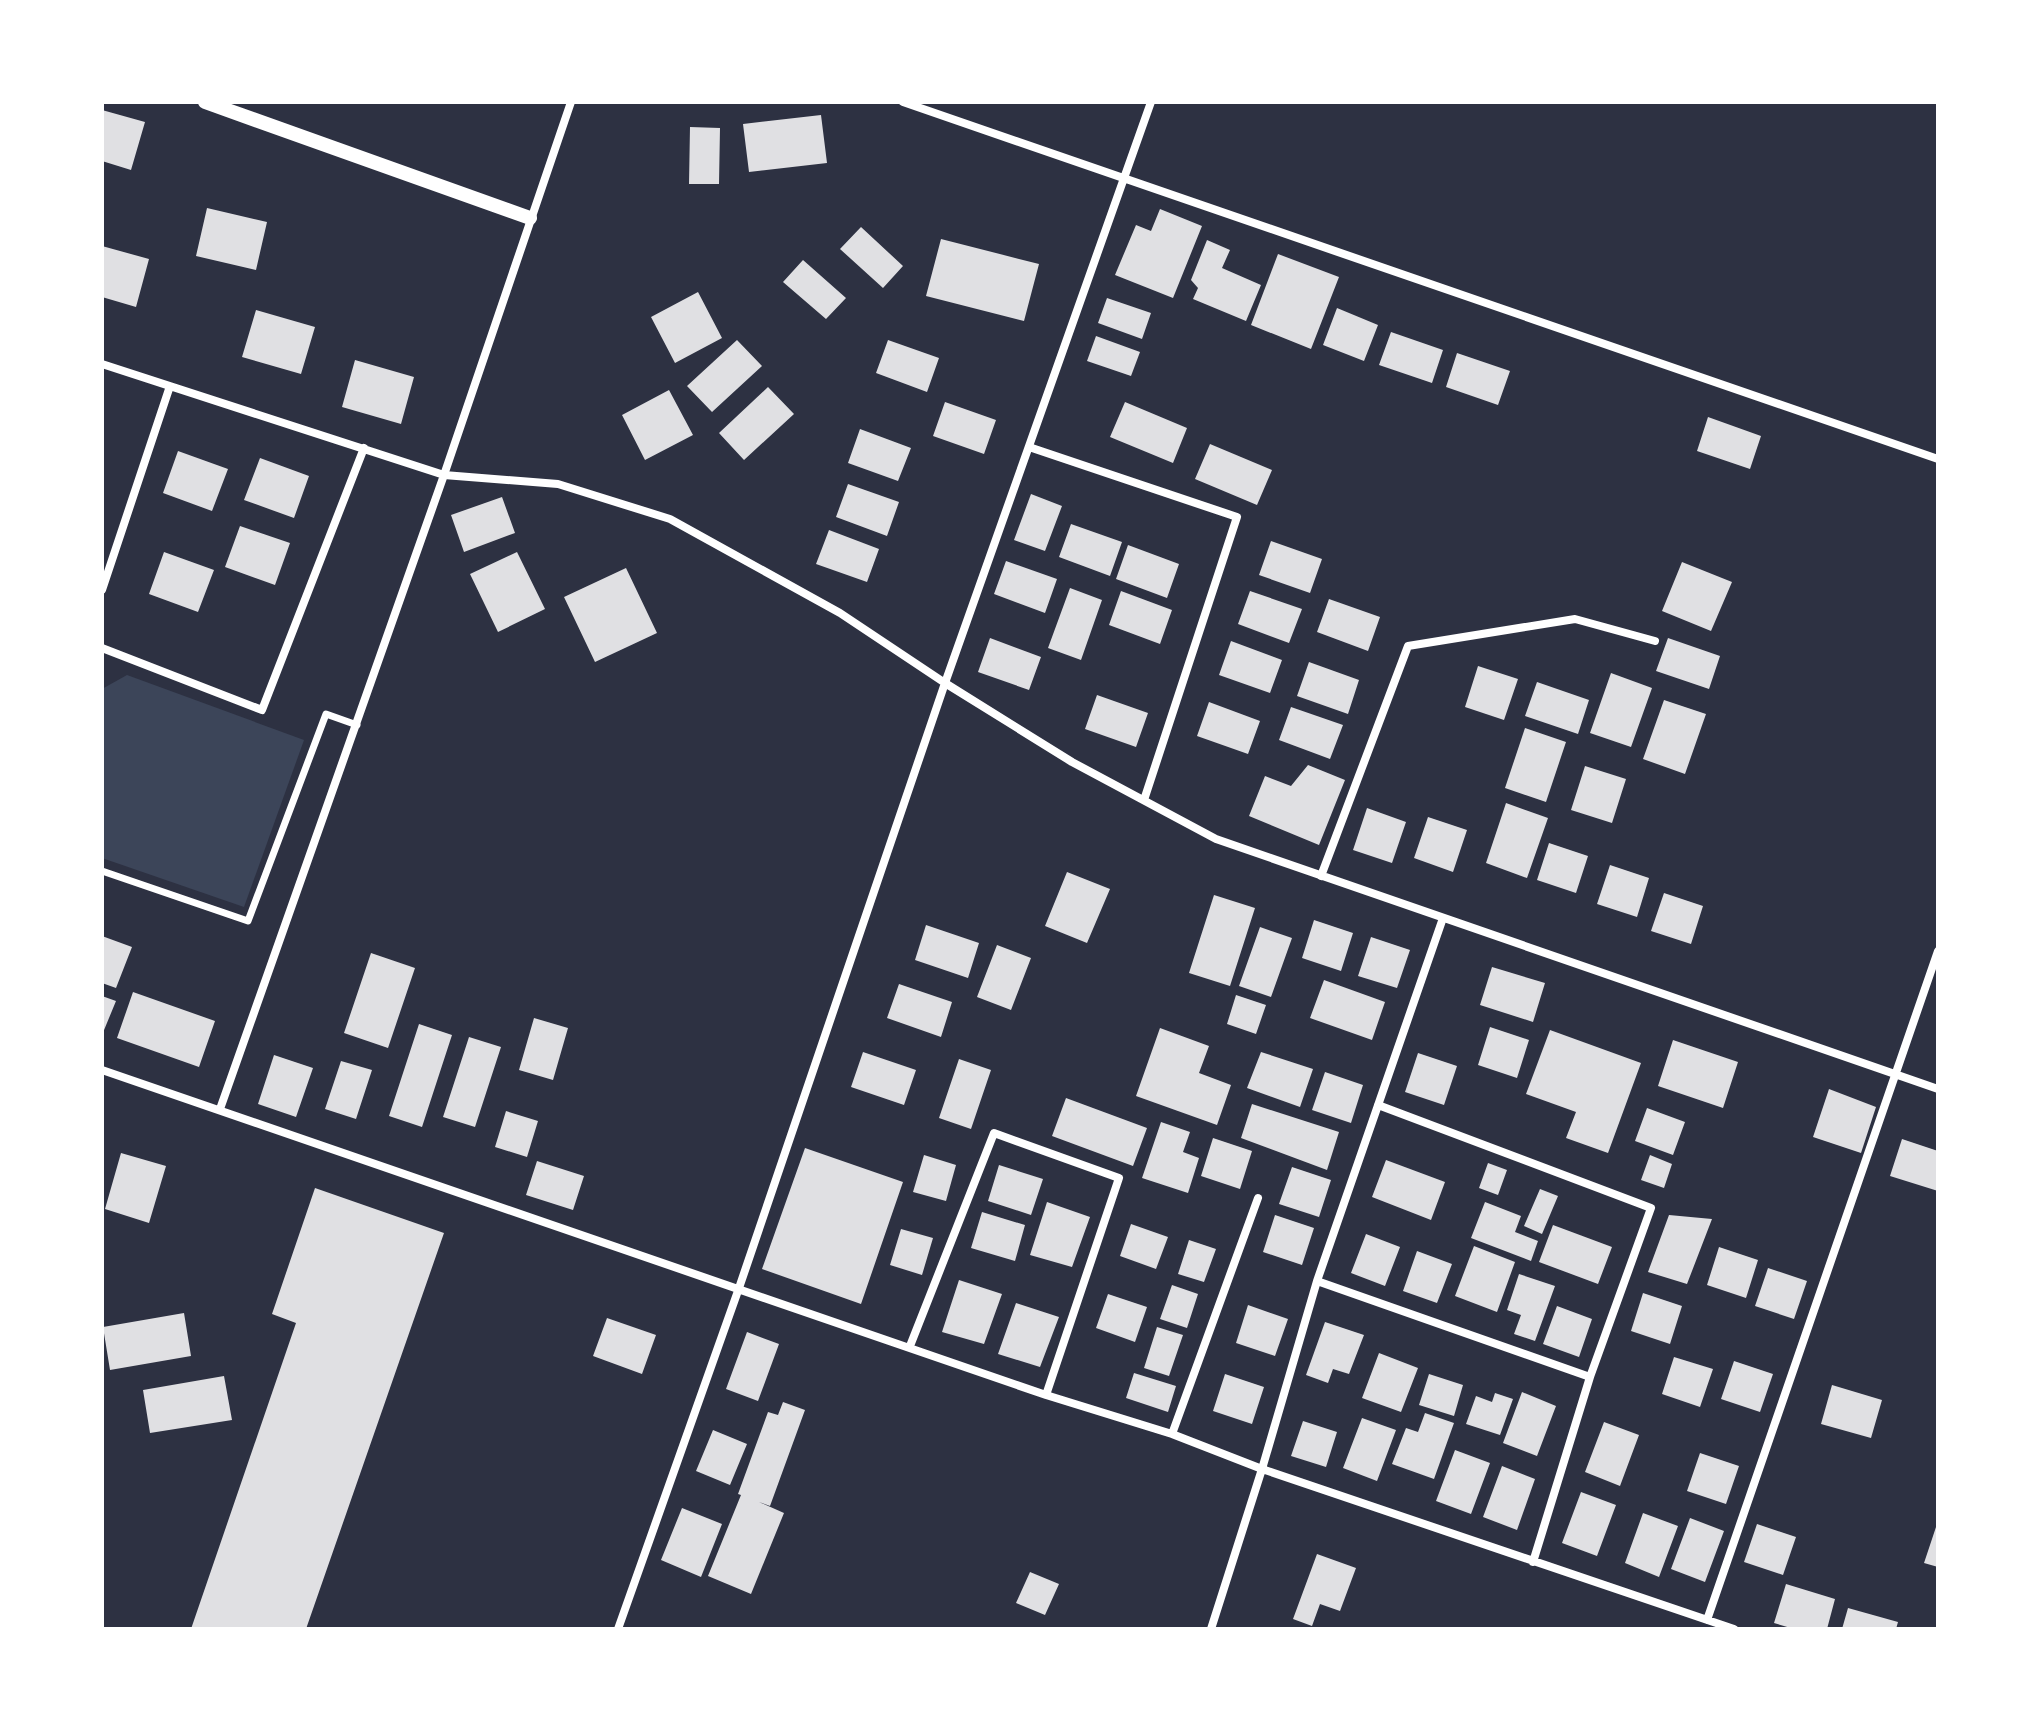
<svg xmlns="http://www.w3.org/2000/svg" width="2040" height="1731" font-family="Quicksand,sans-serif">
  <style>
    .green { fill: #3c4559 }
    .building { fill: #e0e0e3 }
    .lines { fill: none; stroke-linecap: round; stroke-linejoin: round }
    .pedestrian { stroke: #fff; stroke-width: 7 }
    .minor { stroke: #fff; stroke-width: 8 }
    .tertiary { stroke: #fff; stroke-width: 14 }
  </style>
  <rect width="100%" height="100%" fill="#2d3142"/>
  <path class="green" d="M127 675 304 740 244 907 102 858V689Z"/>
  <path class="building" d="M102 110 145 122 131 170 102 161Z
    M821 115 827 163 749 172 743 124Z
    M690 127 720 128 719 184H689Z
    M207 208 267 222 256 270 196 256Z
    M1160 209 1202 226 1173 298 1115 275 1136 225 1151 231Z
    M861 227 903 266 883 288 840 249Z
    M941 239 1039 264 1024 321 926 296Z
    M1207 240 1230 250 1222 268 1261 285 1246 321 1193 299 1198 288 1191 280Z
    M102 246 149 259 136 307 102 297Z
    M1278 254 1339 277 1311 349 1251 325Z
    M803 260 846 298 826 319 783 282Z
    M698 292 722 338 675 363 651 317Z
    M1107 298 1151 313 1142 339 1098 323Z
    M1337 308 1378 325 1364 361 1323 345Z
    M256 310 315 327 301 374 242 357Z
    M1391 332 1443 350 1432 383 1379 365Z
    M1096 336 1140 352 1131 376 1087 361Z
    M737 340 762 366 712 412 687 386Z
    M888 340 939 358 927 392 876 373Z
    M1457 353 1510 371 1498 405 1446 387Z
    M355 360 414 377 401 424 342 407Z
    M768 387 794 414 744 460 719 433Z
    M669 390 693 435 645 460 622 415Z
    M945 402 996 420 984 454 933 436Z
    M1125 402 1187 428 1173 463 1110 437Z
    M1708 417 1761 436 1750 469 1697 451Z
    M860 429 911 448 898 481 848 463Z
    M1210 444 1272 470 1257 505 1195 479Z
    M178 451 228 469 212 511 163 493Z
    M260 458 309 476 294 518 244 500Z
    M848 484 899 502 887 536 836 517Z
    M1031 494 1062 506 1045 551 1014 540Z
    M502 497 515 533 464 552 451 515Z
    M1071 524 1122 542 1110 576 1059 557Z
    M240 526 290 543 275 585 225 567Z
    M829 530 879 549 867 582 816 564Z
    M1271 541 1322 559 1310 593 1259 575Z
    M1128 545 1179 564 1167 598 1116 579Z
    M164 552 214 570 198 612 149 594Z
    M517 552 545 609 498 632 470 574Z
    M1006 561 1057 579 1045 613 994 594Z
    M1682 562 1732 582 1711 631 1662 611Z
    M626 568 657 633 595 662 564 597Z
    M1070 588 1102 600 1081 660 1048 648Z
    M1121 591 1172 610 1160 644 1109 625Z
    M1250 591 1302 609 1289 643 1238 624Z
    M1329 599 1380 617 1368 651 1317 632Z
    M990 638 1041 657 1029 690 978 672Z
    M1668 638 1720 656 1709 689 1656 671Z
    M1231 641 1282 660 1270 693 1219 675Z
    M1309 662 1359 680 1348 714 1297 696Z
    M1478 666 1518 679 1504 720 1465 707Z
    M1611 673 1652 688 1631 747 1590 733Z
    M1537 682 1589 700 1578 734 1525 716Z
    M1097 695 1148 713 1136 747 1085 729Z
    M1664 700 1706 714 1685 774 1643 759Z
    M1209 702 1260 721 1248 754 1197 736Z
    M1291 707 1343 725 1330 759 1279 740Z
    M1525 728 1566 742 1546 802 1505 788Z
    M1308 765 1345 780 1319 845 1249 816 1265 776 1291 786Z
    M1585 766 1626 779 1612 823 1571 810Z
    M1506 803 1548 818 1527 878 1486 863Z
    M1367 808 1406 822 1392 863 1353 850Z
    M1428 817 1467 830 1453 872 1414 858Z
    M1549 843 1588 856 1576 893 1537 880Z
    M1610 865 1649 878 1637 917 1597 904Z
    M1067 872 1110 889 1087 943 1045 926Z
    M1664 893 1703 906 1691 944 1651 931Z
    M1214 895 1255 908 1230 986 1189 973Z
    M1314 920 1353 933 1341 971 1302 958Z
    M926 925 979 943 968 978 915 960Z
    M1260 927 1292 938 1271 997 1239 986Z
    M102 936 132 947 116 988 102 983Z
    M1371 937 1410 950 1397 988 1358 976Z
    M997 945 1031 958 1011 1010 977 997Z
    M371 953 415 968 388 1048 344 1033Z
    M1492 967 1545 983 1533 1022 1480 1005Z
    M1324 980 1385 1002 1372 1040 1310 1018Z
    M899 984 952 1002 941 1037 887 1018Z
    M133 992 215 1021 199 1067 117 1038Z
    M1236 995 1266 1005 1256 1034 1227 1024Z
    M102 996 116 1001 102 1035Z
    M534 1018 568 1028 553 1080 519 1070Z
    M419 1024 452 1035 422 1127 389 1116Z
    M1490 1027 1529 1040 1517 1078 1478 1065Z
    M1160 1028 1209 1046 1199 1073 1231 1085 1217 1125 1136 1096Z
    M1550 1030 1641 1063 1608 1153 1566 1138 1576 1112 1526 1094Z
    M469 1037 501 1047 475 1127 443 1117Z
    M1673 1040 1738 1062 1723 1108 1658 1086Z
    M863 1052 916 1070 904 1105 851 1087Z
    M1261 1052 1313 1069 1300 1107 1247 1088Z
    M1418 1053 1457 1066 1444 1105 1405 1092Z
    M274 1055 313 1068 296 1117 258 1104Z
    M959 1059 991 1070 971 1129 939 1118Z
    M341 1061 372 1070 356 1119 325 1109Z
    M1325 1072 1363 1085 1351 1123 1312 1110Z
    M1829 1089 1876 1107 1861 1153 1813 1137Z
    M1066 1098 1147 1128 1133 1166 1052 1136Z
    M1252 1104 1339 1132 1327 1170 1241 1138Z
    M1647 1108 1685 1122 1673 1155 1635 1141Z
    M506 1111 538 1121 527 1157 495 1147Z
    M1161 1122 1190 1132 1183 1152 1199 1158 1188 1193 1142 1178Z
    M1213 1138 1252 1151 1240 1189 1201 1176Z
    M1902 1139 1938 1151V1191L1890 1176Z
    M805 1148 903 1182 861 1304 762 1269Z
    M121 1153 166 1166 149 1223 105 1209Z
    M924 1155 956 1165 946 1201 913 1192Z
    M1650 1155 1672 1164 1664 1188 1641 1180Z
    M1386 1160 1445 1182 1431 1220 1372 1197Z
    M537 1161 584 1176 573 1210 526 1195Z
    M1488 1163 1507 1170 1498 1195 1479 1188Z
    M999 1165 1043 1179 1031 1215 988 1201Z
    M1292 1167 1331 1180 1319 1217 1279 1204Z
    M315 1188 444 1233 306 1629H191L296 1323 272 1314Z
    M1540 1189 1558 1196 1542 1234 1524 1226Z
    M1047 1202 1090 1217 1072 1267 1030 1255Z
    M1485 1202 1521 1216 1515 1232 1538 1241 1531 1261 1471 1238Z
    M982 1212 1025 1225 1015 1261 971 1248Z
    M1275 1215 1314 1228 1302 1265 1263 1252Z
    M1669 1215 1712 1219 1687 1284 1648 1272Z
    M1131 1224 1168 1237 1156 1269 1120 1256Z
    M1553 1225 1612 1247 1598 1284 1539 1262Z
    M901 1229 933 1238 922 1275 890 1265Z
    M1366 1234 1400 1247 1385 1286 1351 1273Z
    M1189 1240 1216 1249 1204 1282 1178 1274Z
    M1474 1246 1515 1262 1497 1312 1455 1296Z
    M1719 1247 1758 1260 1746 1298 1707 1285Z
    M1417 1251 1452 1264 1437 1303 1403 1291Z
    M1768 1268 1807 1281 1794 1319 1755 1306Z
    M1519 1274 1555 1286 1535 1341 1514 1334 1521 1315 1507 1310Z
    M959 1280 1002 1294 984 1344 942 1332Z
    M1172 1285 1198 1294 1187 1328 1160 1319Z
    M1643 1293 1682 1306 1670 1344 1631 1331Z
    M1108 1294 1147 1307 1135 1342 1096 1328Z
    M1016 1303 1059 1317 1040 1367 998 1354Z
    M1248 1305 1288 1319 1275 1356 1236 1343Z
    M1557 1306 1592 1319 1579 1357 1543 1344Z
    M184 1313 191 1356 110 1370 103 1327Z
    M607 1318 656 1335 642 1374 593 1356Z
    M1325 1322 1364 1335 1349 1374 1333 1369 1328 1383 1306 1375Z
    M1157 1327 1183 1335 1169 1376 1144 1368Z
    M747 1332 779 1344 758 1401 726 1389Z
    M1379 1353 1418 1368 1401 1412 1362 1398Z
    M1674 1357 1713 1369 1700 1407 1662 1394Z
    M1734 1361 1773 1374 1760 1412 1721 1399Z
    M1134 1373 1176 1386 1168 1412 1126 1398Z
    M1225 1374 1264 1387 1252 1424 1213 1411Z
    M1429 1374 1463 1385 1454 1416 1419 1405Z
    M224 1376 232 1420 150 1433 143 1390Z
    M1832 1385 1882 1400 1871 1438 1821 1424Z
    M1522 1392 1556 1406 1537 1456 1503 1443Z
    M1495 1393 1513 1399 1500 1435 1466 1424 1476 1396 1492 1402Z
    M783 1402 805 1410 770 1506 759 1502 784 1513 751 1594 708 1576 741 1495 738 1494 768 1412 778 1415Z
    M1425 1413 1454 1423 1434 1479 1392 1464 1406 1428 1418 1432Z
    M1362 1418 1396 1430 1377 1481 1343 1468Z
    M1303 1421 1337 1432 1326 1467 1291 1456Z
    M1604 1422 1639 1435 1620 1486 1585 1472Z
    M713 1430 747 1444 730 1485 696 1471Z
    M1455 1450 1490 1463 1471 1514 1436 1501Z
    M1700 1453 1739 1466 1726 1504 1687 1491Z
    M1502 1466 1535 1479 1517 1530 1483 1517Z
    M1581 1492 1616 1505 1597 1556 1562 1543Z
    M682 1508 722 1524 701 1577 661 1560Z
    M1643 1513 1678 1526 1659 1577 1625 1563Z
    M1690 1518 1724 1531 1705 1582 1671 1569Z
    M1757 1524 1796 1537 1783 1575 1744 1562Z
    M1937 1524H1938V1567L1924 1563Z
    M1317 1554 1356 1568 1340 1611 1320 1604 1312 1626 1293 1619Z
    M1030 1572 1059 1584 1045 1615 1016 1603Z
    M1786 1584 1835 1599 1827 1629H1794L1774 1623Z
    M1848 1608 1898 1622 1896 1629H1842Z"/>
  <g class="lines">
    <path class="pedestrian" d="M102 871 248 921 326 714 357 725"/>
    <path class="minor" d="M903 102 1938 459
      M102 364 444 475 558 484 670 519 840 613 945 683 1072 762 1216 839 1938 1089
      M1029 447 1237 517 1144 800
      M102 590 170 386
      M102 648 262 710 364 448
      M1321 876 1408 646 1575 619 1655 641
      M102 1070 1046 1395 1172 1434 1262 1469 1734 1629
      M1378 1105 1651 1208 1590 1377
      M220 1109 444 475 571 102
      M1317 1281 1590 1377 1533 1562
      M910 1346 994 1133 1119 1178 1046 1395
      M1172 1434 1258 1198
      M1707 1620 1938 951
      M618 1629 739 1288 945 683 1151 102
      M1211 1629 1262 1469 1317 1281 1443 918"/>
    <path class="tertiary" d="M205 102 530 218"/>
  </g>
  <rect width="2040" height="1731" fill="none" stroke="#ffffff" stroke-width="208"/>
</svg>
